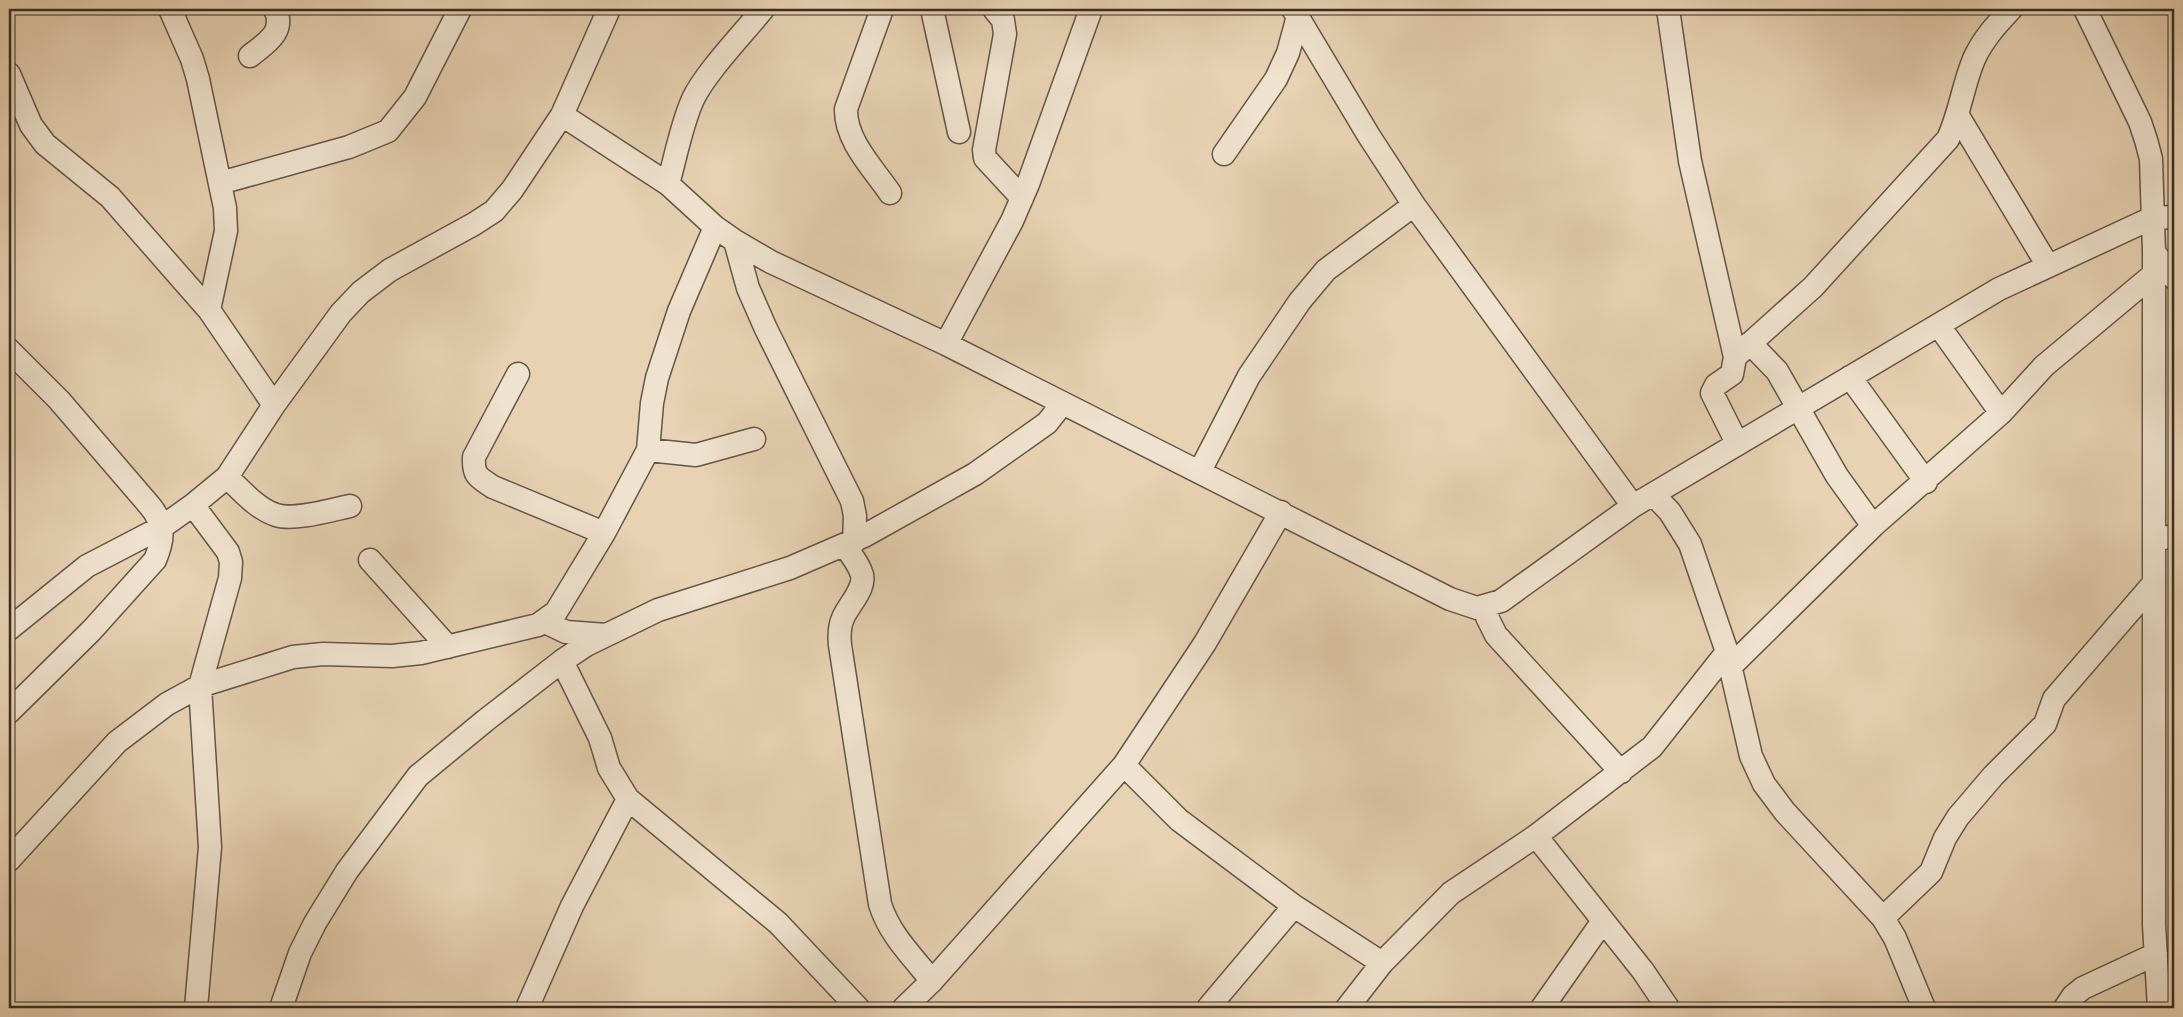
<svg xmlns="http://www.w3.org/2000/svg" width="2183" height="1017" font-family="'Old Standard TT',serif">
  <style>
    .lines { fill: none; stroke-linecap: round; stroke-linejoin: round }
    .street-casing { stroke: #645645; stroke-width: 25 }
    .street { stroke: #efe2ce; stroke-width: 22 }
  </style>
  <rect width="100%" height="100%" fill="#e7d2b3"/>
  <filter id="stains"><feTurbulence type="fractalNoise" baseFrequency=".004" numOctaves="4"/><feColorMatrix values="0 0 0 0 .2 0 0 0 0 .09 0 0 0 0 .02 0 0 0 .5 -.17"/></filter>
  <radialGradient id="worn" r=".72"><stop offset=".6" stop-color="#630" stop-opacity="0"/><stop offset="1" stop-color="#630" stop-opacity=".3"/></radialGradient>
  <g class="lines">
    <defs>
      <path id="street" d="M170 9 192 59 198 79 225 208 226 231 209 310
        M882 9 846 109C845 140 873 168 890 193
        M932 9 959 132
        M994 9 1003 20 1005 34 984 150 985 158 1022 198
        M1293 9 1369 136 1414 205 1633 506
        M1668 9 1690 161 1735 357
        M2085 9 2140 122 2146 140 2151 159 2154 252V925L2159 1008
        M250 56C266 43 286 32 275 9
        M9 74 31 125 45 144 110 197 209 310 274 405
        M562 115 668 184 715 227 735 241 771 262 946 344 1450 599 1477 608 1501 601 1633 506 1999 289 2152 218 2174 217
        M1958 116 2048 266
        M1224 154 1276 79 1288 53 1297 20
        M220 183 349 147 388 131 415 97 460 9
        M668 184C676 156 681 126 693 99 706 72 743 34 763 9
        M735 241 748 288 766 329 852 501 855 516 854 542
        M2154 252 2174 278
        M1939 326 2001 413
        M1750 343 1777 371 1837 476 1873 526
        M946 344 1012 221 1028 184 1091 9
        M9 350 59 400 150 506C165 524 164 539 155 560L92 630 9 712
        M518 374 474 457C473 476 478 477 493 487L604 533
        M1850 377 1926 482
        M1737 443 1712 393 1716 385 1732 374 1735 357 1813 287 1948 139C1960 113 1963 85 1974 59 1983 39 1997 24 2011 9
        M648 450 696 455 754 439
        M1200 471 1249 376 1300 301 1326 270 1414 205
        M227 477C241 490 257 509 276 515 294 521 331 510 350 506
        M1653 494 1670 512 1690 544 1727 652 1751 756 1764 784 1785 812 1883 918 1895 938 1924 1008
        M193 505 228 552 231 562 230 578 200 686 210 847 196 1008
        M2154 540 2174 536
        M845 545C850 554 858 563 861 572 868 587 848 605 843 618 839 627 839 635 840 645L880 904C889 934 913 957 932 981
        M370 560 448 647
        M1489 605 1487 617 1496 635 1621 772
        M545 622 566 632 606 635
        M9 629 87 566 162 527 193 505 227 477 274 405 341 313 361 292 390 270 474 224 494 211 512 190 562 115 609 9
        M562 661 600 738 609 768 628 799 778 923 858 1008
        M1731 666 1873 526 2001 413 2044 366 2154 274
        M1124 765 1179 820 1294 906 1382 963
        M1536 836 1643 971 1668 1008
        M9 860 117 742 167 704 200 686 293 657 323 654 392 656 421 653 538 625 556 612 604 533 648 450 652 403 657 378 679 311 715 227
        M1883 918 1931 872 1945 838 1958 817 1993 776 2045 724 2054 699 2154 583
        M281 1008 300 953 315 923 347 871 418 776 486 720 562 661 586 645 658 610 790 568 864 536 975 474 1047 423 1062 404
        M527 1008 572 906 628 799
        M904 1008 932 981 1124 765 1205 643 1281 512
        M1208 1008 1294 906
        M1347 1008 1382 963 1451 893 1536 836 1652 747 1727 652
        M1542 1008 1603 921
        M2065 1008 2073 996 2083 988 2156 954"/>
    </defs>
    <use href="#street" class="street-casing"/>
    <use href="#street" class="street"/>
  </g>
  <rect width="2183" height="1017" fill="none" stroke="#e7d2b3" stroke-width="30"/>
  <rect x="10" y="10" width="2163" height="997" fill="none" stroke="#392d20" stroke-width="2.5"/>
  <rect x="15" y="15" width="2153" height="987" fill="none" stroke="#392d20"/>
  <rect width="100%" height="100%" filter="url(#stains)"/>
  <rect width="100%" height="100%" fill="url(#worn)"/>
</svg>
